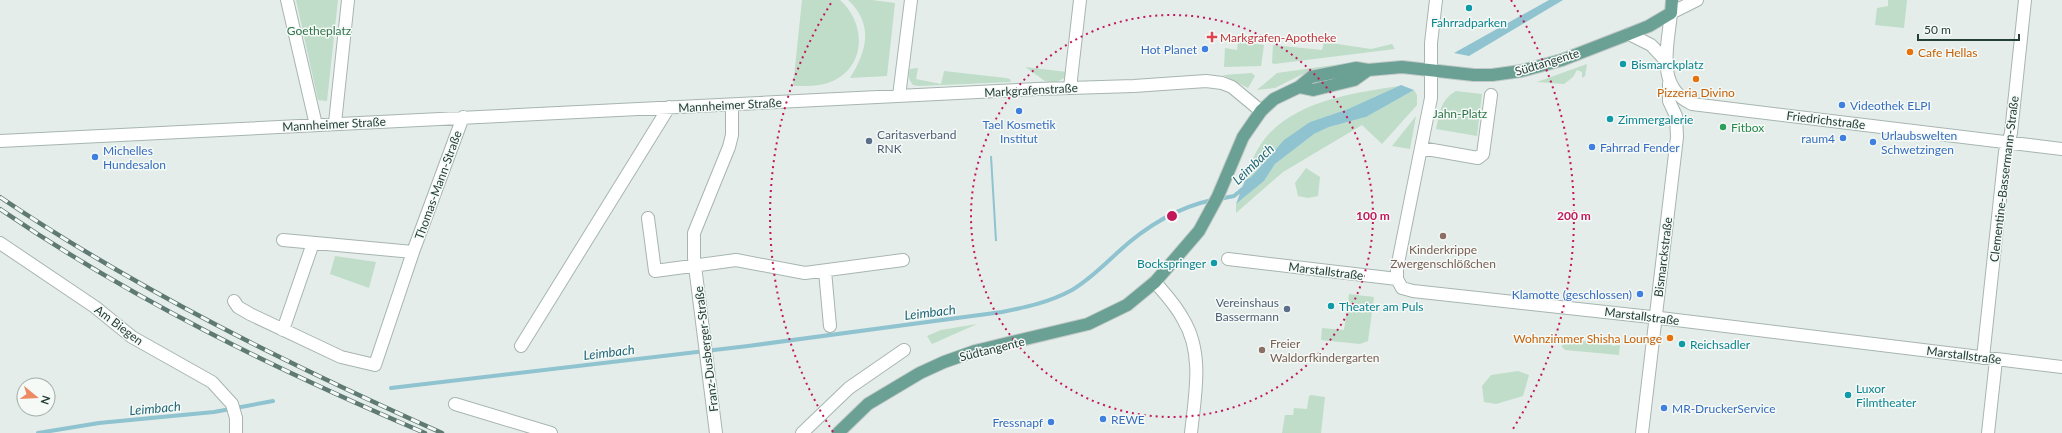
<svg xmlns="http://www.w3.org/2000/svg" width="2062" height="433" font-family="Lato,sans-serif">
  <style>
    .green { fill: #bfddc8 }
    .water { fill: #8fc3cf }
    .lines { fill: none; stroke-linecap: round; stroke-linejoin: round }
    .stream { stroke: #8fc3cf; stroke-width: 4 }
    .minor-casing { stroke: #a7b5b1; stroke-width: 14 }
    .major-casing { stroke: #c2c9c7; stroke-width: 14 }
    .minor { stroke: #fff; stroke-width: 12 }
    .major { stroke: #6ba195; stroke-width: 12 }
    .rail-casing { stroke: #5f7a73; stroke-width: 4.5 }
    .rail { stroke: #f5faf7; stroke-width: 3; stroke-dasharray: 9; stroke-linecap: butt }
    .ring { fill: none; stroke: #c2185b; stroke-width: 2; stroke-dasharray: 2 4 }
    .culture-dot { fill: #0f9aa8; stroke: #f5faf7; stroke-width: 1.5 }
    .health-dot { fill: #e0444e; stroke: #f5faf7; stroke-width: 1.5 }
    .shop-dot { fill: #3f7fe0; stroke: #f5faf7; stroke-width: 1.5 }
    .food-dot { fill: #e8710a; stroke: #f5faf7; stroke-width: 1.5 }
    .leisure-dot { fill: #2e9e5b; stroke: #f5faf7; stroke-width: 1.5 }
    .service-dot { fill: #5c6f8a; stroke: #f5faf7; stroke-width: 1.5 }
    .education-dot { fill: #8d6e63; stroke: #f5faf7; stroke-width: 1.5 }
    .labels { text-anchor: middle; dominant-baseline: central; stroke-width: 3; stroke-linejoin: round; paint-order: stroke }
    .culture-label { font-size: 12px; fill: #0d838f; stroke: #f5faf7; text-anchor: start }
    .park-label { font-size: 12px; fill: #30744c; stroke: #f5faf7 }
    .health-label { font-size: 12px; fill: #be3a42; stroke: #f5faf7; text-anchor: start }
    .shop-label { font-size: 12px; fill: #366cbe; stroke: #f5faf7; text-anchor: start }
    .food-label { font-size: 12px; fill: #c56008; stroke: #f5faf7; text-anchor: start }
    .street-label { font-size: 12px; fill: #243e38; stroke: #f5faf7 }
    .leisure-label { font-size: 12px; fill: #27864d; stroke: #f5faf7; text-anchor: start }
    .service-label { font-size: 12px; fill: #4e5e75; stroke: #f5faf7; text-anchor: start }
    .education-label { font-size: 12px; fill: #785e54; stroke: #f5faf7 }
    .water-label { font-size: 13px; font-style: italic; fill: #216678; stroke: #f5faf7 }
    .centre { fill: #c2185b; stroke: #f5faf7; stroke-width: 2 }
    .ring-label { font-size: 12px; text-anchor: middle; font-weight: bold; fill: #c2185b; stroke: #f5faf7; stroke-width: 3; stroke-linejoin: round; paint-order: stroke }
  </style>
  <rect width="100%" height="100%" fill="#e4edea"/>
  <path class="green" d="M296 0H338L327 101 318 100Z
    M802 0H840C865 22 867 63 835 80 822 87 806 86 793 86Z
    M848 0H872L895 3 887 76 850 78C867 51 874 24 848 0Z
    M1888 0H1907L1904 28 1875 25 1877 8 1888 6Z
    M1238 41 1264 45 1261 66 1224 67 1225 48 1237 50Z
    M1324 42 1371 49 1392 44 1395 49 1274 64 1272 63 1273 45 1322 50Z
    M1348 63V65L1305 73 1275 88 1257 90 1277 73Z
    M1587 64 1585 76 1582 78V72L1577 70 1573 77 1564 84 1537 82Z
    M1025 67 1067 72 1066 77 1055 83 1045 81Z
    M918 68 916 79 941 84 944 71 1006 78 1010 79 1011 82 919 86 913 85C908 79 908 75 910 69Z
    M1252 73 1255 76 1248 88 1223 75Z
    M1399 86 1348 109 1310 122 1266 159 1251 177 1245 180C1249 168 1254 154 1261 144 1289 102 1352 93 1399 86Z
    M1414 90 1417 95V105L1382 144 1362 125 1283 172 1236 213V204L1264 181 1275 164 1314 134 1329 127 1366 117Z
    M1456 91 1482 94 1477 136 1436 129C1440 113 1440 100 1456 91Z
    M1416 116 1410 149 1392 146Z
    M1306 168 1320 177 1318 196 1308 198 1298 196 1295 183Z
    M335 256 376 262 369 288 330 274Z
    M1349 294 1374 297 1368 341 1360 344 1321 340 1322 328 1344 330Z
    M977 324 932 344 927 336 941 330Z
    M1563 338 1567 341 1576 340 1578 342 1586 341 1593 344 1595 342 1601 345 1611 344 1612 346 1620 345 1619 355 1565 350 1562 347Z
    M1518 371 1529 375 1523 396 1496 404 1484 402 1482 386 1491 375Z
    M1311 395 1325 397 1321 433H1282L1285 415H1293L1294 408 1307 409 1309 396Z"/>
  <path class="water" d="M1549 0H1563L1469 56 1454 53Z
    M1401 85 1414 90 1366 117 1329 127 1314 134 1275 164 1264 181 1236 204 1245 180 1251 177 1284 140 1310 122 1348 109Z
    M990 156H992L997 241H995Z"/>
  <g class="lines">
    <path class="stream" d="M1219 199 1234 196 1245 187
      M391 388 748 346 1002 312C1027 307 1050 302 1072 290 1089 280 1103 266 1117 253 1145 227 1175 208 1212 200
      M38 433 99 423 214 412 273 401"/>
    <defs>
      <path id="minor" d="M287 0 316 125
        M1436 0 1431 43V98L1397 268V279L1402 288 1413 291 1660 318 2062 367
        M1697 0 1671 13C1668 46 1655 87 1692 104L2062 149
        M1629 34 1651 45 1667 62
        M1070 88 1080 0
        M899 96 911 0
        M335 123 348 0
        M0 141 1037 89 1134 86 1206 81 1222 83 1232 87 1261 111
        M1421 148 1478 158 1483 154 1491 95
        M648 218 655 271 736 260 805 273 903 260
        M283 240 413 252
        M0 243 95 307 132 337 212 382 232 404 236 418V433
        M1228 259 1397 279
        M825 271 830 326
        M1155 282C1165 294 1176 305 1183 319 1204 353 1195 395 1191 433
        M234 301 238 307 250 314 341 357 375 365 413 252 463 117
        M283 330 313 243
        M521 346 669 107
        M1983 358 2005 152 2011 133 2025 0
        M455 404 551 433
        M716 433 694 258V233L729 147 732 135V105
        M802 433 849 388 904 350
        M1642 433 1677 137 1676 116 1669 101V83
        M1988 433 1996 360"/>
      <path id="major" d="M1299 87 1313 90 1354 80 1368 70
        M838 433 868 404 920 373 944 362 975 351 1088 324 1127 305 1155 282 1199 231 1218 196 1243 137 1261 111 1274 99 1299 87 1311 77 1356 68 1368 70 1402 67 1474 75H1492L1521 71 1562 60 1629 34 1649 26 1671 13 1672 0"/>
    </defs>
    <use href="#minor" class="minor-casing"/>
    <use href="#major" class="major-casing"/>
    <use href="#minor" class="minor"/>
    <use href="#major" class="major"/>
    <defs>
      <path id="rail" d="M0 197C141 292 288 364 442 433
        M0 209C133 300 277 370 425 433"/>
    </defs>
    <use href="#rail" class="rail-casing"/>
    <use href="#rail" class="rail"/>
  </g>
  <g class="ring">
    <circle cx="1172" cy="216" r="201"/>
    <path d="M833 432A402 402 0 0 1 833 0M1511 0A402 402 0 0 1 1511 432"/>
  </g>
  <g class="culture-dot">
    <circle cx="1469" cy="8" r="4"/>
    <circle cx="1623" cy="64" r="4"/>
    <circle cx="1610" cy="119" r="4"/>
    <circle cx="1214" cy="263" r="4"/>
    <circle cx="1331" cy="306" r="4"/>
    <circle cx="1682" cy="344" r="4"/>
    <circle cx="1848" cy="395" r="4"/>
  </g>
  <path class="health-dot" d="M1210 31h4v4h4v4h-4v4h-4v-4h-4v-4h4z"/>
  <g class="shop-dot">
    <circle cx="1205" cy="49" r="4"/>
    <circle cx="1842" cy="105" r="4"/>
    <circle cx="1019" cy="111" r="4"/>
    <circle cx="1843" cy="138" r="4"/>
    <circle cx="1873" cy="142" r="4"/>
    <circle cx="1592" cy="147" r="4"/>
    <circle cx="95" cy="157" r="4"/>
    <circle cx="1640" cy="294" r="4"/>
    <circle cx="1664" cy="408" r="4"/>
    <circle cx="1103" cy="419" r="4"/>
    <circle cx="1051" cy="422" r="4"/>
  </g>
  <g class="food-dot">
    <circle cx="1910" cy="52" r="4"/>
    <circle cx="1696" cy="79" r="4"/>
    <circle cx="1670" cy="338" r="4"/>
  </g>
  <circle class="leisure-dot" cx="1723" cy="127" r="4"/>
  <g class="service-dot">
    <circle cx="869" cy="141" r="4"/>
    <circle cx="1287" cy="309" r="4"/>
  </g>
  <g class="education-dot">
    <circle cx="1443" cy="236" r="4"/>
    <circle cx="1262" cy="350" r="4"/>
  </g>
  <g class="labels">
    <g class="culture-label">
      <text x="1469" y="22" text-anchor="middle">Fahrradparken</text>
      <text x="1631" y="64">Bismarckplatz</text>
      <text x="1618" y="119">Zimmergalerie</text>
      <text x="1206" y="263" text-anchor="end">Bockspringer</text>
      <text x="1339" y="306">Theater am Puls</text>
      <text x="1690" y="344">Reichsadler</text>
      <text x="1856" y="388">Luxor<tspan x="1856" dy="14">Filmtheater</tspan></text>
    </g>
    <g class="park-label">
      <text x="319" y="30">Goetheplatz</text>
      <text x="1460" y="113">Jahn-Platz</text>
    </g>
    <g class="health-label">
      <text x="1220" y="37">Markgrafen-Apotheke</text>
    </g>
    <g class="shop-label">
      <text x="1197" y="49" text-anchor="end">Hot Planet</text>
      <text x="1850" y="105">Videothek ELPI</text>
      <text x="1019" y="124" text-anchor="middle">Tael Kosmetik<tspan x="1019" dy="14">Institut</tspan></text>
      <text x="1881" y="135">Urlaubswelten<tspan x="1881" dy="14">Schwetzingen</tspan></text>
      <text x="1835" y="138" text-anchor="end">raum4</text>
      <text x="1600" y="147">Fahrrad Fender</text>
      <text x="103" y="150">Michelles<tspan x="103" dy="14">Hundesalon</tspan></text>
      <text x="1632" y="294" text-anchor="end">Klamotte (geschlossen)</text>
      <text x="1672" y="408">MR-DruckerService</text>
      <text x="1111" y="419">REWE</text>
      <text x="1043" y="422" text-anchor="end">Fressnapf</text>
    </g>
    <g class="food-label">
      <text x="1918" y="52">Cafe Hellas</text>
      <text x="1696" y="92" text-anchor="middle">Pizzeria Divino</text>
      <text x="1662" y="338" text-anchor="end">Wohnzimmer Shisha Lounge</text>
    </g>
    <g class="street-label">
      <text transform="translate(1547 62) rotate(-17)">Südtangente</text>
      <text transform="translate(1031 90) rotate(-3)">Markgrafenstraße</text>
      <text transform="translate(730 105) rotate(-3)">Mannheimer Straße</text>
      <text transform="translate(1826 120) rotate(7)">Friedrichstraße</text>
      <text transform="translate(334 124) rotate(-3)">Mannheimer Straße</text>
      <text transform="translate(2004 179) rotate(-83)">Clementine-Bassermann-Straße</text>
      <text transform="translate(438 185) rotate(-70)">Thomas-Mann-Straße</text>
      <text transform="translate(1663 257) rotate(-83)">Bismarckstraße</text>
      <text transform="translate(1326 271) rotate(7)">Marstallstraße</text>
      <text transform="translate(1642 316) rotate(7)">Marstallstraße</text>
      <text transform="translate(119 325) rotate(37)">Am Biegen</text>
      <text transform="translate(706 349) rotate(-97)">Franz-Dusberger-Straße</text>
      <text transform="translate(992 349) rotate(-14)">Südtangente</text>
      <text transform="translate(1964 355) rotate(7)">Marstallstraße</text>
    </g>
    <g class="leisure-label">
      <text x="1731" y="127">Fitbox</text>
    </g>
    <g class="service-label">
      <text x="877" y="134">Caritasverband<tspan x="877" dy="14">RNK</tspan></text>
      <text x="1279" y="302" text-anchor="end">Vereinshaus<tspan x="1279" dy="14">Bassermann</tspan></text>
    </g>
    <g class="education-label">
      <text x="1443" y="249">Kinderkrippe<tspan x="1443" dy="14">Zwergenschlößchen</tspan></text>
      <text x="1270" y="343" text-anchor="start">Freier<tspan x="1270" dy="14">Waldorfkindergarten</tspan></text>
    </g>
    <g class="water-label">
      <text transform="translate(1253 164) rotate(-44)">Leimbach</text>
      <text transform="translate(930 312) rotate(-7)">Leimbach</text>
      <text transform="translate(609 352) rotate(-7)">Leimbach</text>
      <text transform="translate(155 408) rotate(-5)">Leimbach</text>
    </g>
  </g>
  <circle cx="1172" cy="216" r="6" class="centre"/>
  <g class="ring-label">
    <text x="1373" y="220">100 m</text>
    <text x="1574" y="220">200 m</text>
  </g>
  <g transform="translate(36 397) rotate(108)"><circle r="19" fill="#f5faf7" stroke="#a1afab"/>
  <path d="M0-3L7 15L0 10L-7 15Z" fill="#ec8a64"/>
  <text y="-6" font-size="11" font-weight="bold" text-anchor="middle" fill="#243e38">N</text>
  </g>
  <path d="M1918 34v6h101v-6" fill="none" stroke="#243e38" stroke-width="2"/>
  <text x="1924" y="34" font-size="12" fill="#243e38" stroke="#f5faf7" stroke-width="3" paint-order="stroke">50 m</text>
</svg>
